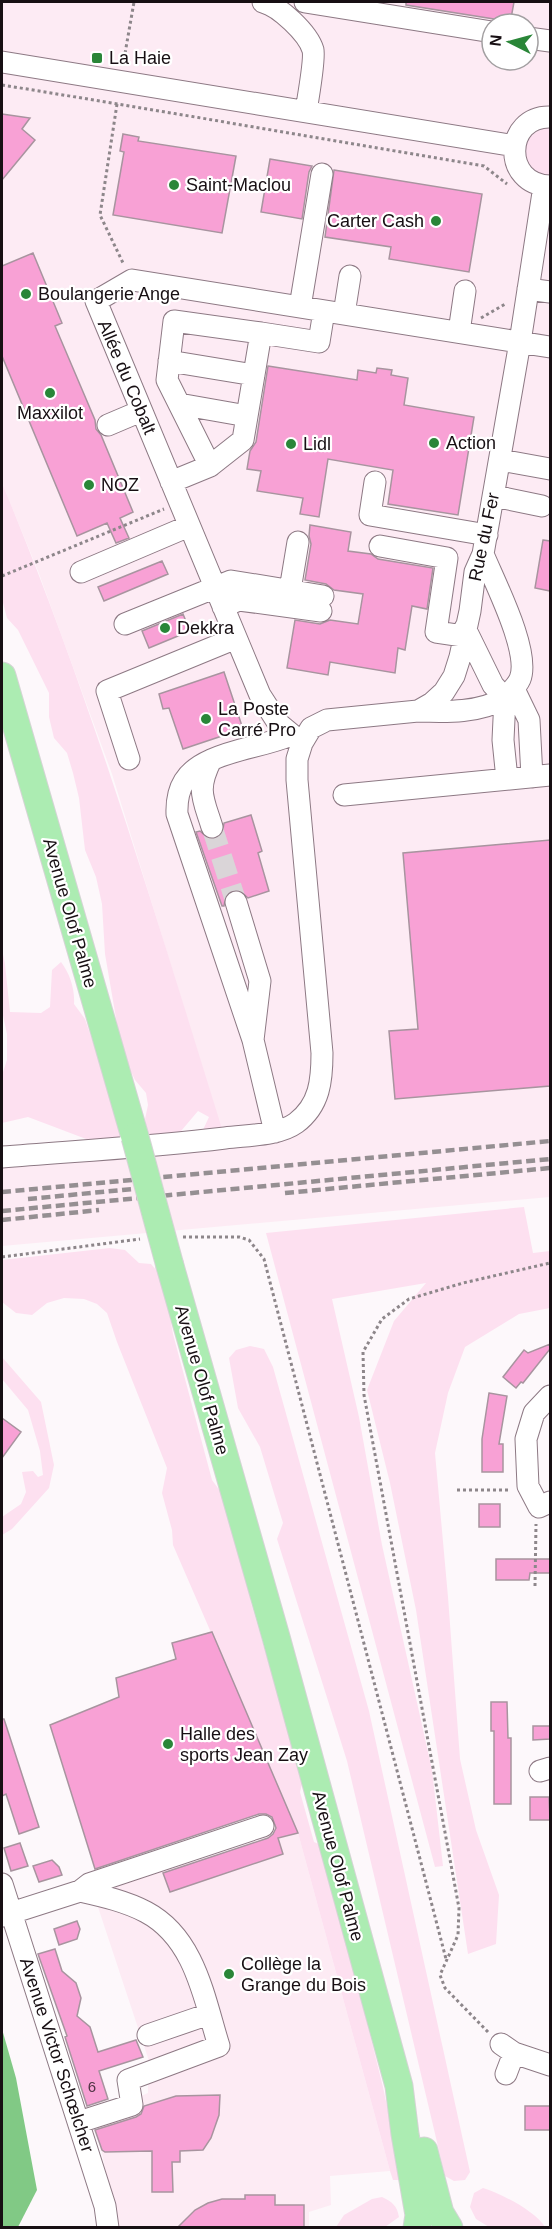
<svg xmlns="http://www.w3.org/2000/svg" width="552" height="2229" font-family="Helvetica,sans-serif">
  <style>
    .built { fill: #fdebf4; fill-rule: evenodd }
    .green { fill: #fde0f0 }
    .water { fill: #81c985 }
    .building { fill: #f8a1d5; stroke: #a8949f; stroke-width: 1.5 }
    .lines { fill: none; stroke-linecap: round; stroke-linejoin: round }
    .minor-tunnel { stroke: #dad5d8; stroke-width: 21; stroke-dasharray: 21 10; stroke-linecap: butt }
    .minor-casing { stroke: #8d7984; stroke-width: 23 }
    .major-casing { stroke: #d5d4d5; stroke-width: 29 }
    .path { stroke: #8d868a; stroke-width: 3; stroke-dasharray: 3 3; stroke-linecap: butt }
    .minor { stroke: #fff; stroke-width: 21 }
    .major { stroke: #acecb2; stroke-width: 27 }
    .rail { stroke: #958f92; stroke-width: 4.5; stroke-dasharray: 9 4.5; stroke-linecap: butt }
    .major-bridge-casing { stroke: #d5d4d5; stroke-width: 29; stroke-linecap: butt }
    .major-bridge { stroke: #acecb2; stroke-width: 27 }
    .poi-dot { fill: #2a8638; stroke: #fff; stroke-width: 2 }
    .labels { text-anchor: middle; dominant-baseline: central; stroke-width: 4.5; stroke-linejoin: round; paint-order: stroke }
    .number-label { font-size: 15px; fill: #4f3444 }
    .poi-label { font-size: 18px; fill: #170f13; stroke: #fff; text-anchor: start }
    .street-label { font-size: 18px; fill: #170f13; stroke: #fff }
  </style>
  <rect width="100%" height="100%" fill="#fdf8fb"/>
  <path class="built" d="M2 2H550V1197L2 1246V1168L227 1147 112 774 38 571 2 483ZM492 24H528V60H492Z
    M298 1833 390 2171 330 2176 331 2205 309 2212V2227H116L95 2116 148 2093V2058L92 1889Z"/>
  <path class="green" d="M550 127V176C517 169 516 134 550 127Z
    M2 483C90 694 155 913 223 1132L201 1134 209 1117 198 1111 176 1137 149 1140 145 1119 148 1105 146 1093 135 1080 122 1053 105 954 102 904 96 877 85 850 79 798 73 773 67 753 54 738 49 717V693L18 630 7 618 2 599Z
    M2 949 5 964 10 1012 41 1013 50 1007 52 970 61 962C70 974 75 989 74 1004L85 1019 127 1143 102 1145 28 1117 2 1123V1075L7 1060V1034L2 1011Z
    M524 1207 533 1253 550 1251V1308L519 1314 465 1347 448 1393 435 1453 448 1597 460 1759 476 1830 499 1895 496 1944 468 1954 416 1610 390 1483 367 1390 394 1321 426 1283 332 1299 359 1417 382 1545 432 1770 443 1866 435 1867 266 1233Z
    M110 1248 125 1250 139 1263 151 1264 163 1278 173 1334 212 1480 226 1499 242 1556 251 1603 303 1780 300 1792 314 1842 323 1846 383 2087 399 2164 400 2180H393L390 2171 298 1833 173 1545 172 1530 162 1493 167 1468 117 1342 107 1313 97 1304 84 1299 64 1298 47 1303 32 1315 16 1313 2 1302V1260Z
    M250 1346 264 1349 273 1367 369 1711 470 2172 465 2180 454 2181 445 2176 347 1761 277 1539 283 1523 260 1447 238 1408 229 1358 236 1350Z
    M2 1357 41 1402 54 1465 49 1488 12 1529 2 1535V1517L21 1504 26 1492 22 1472 33 1471 38 1477 43 1475 40 1451 28 1410 2 1379Z
    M483 2188C502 2194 535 2211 545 2227H489L476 2219 470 2207 474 2193Z
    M382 2197C392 2202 397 2205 399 2217L385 2227H336L344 2215 372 2199Z"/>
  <path class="water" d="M2 2029 16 2078 37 2190 18 2227H2Z"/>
  <path class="building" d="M406 2H514L510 24H502L494 19 406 5Z
    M2 114 30 118 22 129 35 140 2 180Z
    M123 134 139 137 138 141 236 156 222 233 113 215 124 152 120 151Z
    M270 159 312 166 309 172 302 219 261 212Z
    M334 170 482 194 469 272 389 259 391 247 325 237Z
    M33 253 62 323 55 326 95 420 96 429 101 435 133 512 120 518 129 538 116 543 107 523 77 536 2 356V266Z
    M268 366 357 380 358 370 376 373 377 368 392 370 391 375 408 378 404 405 474 417 458 515 388 504 393 470 328 459 319 517 300 514 303 498 257 491 261 471 247 469 250 451 256 442Z
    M310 525 351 532 348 551 371 554 378 559 433 568 427 609 412 606 405 650 398 648 395 673 330 662 328 675 287 668 295 620 320 624 330 620 358 624 363 594 334 590 326 584 305 580 311 544 309 536Z
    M543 540 550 541V591L535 588Z
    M162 561 168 574 104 601 98 587Z
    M183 614 190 631 149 648 142 631Z
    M224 672 243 729 183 749 169 708 163 709 159 694Z
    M251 815 262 851 258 853 269 891 248 898 239 890H232L226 894 224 906H222L196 832 200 831 209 839H215L222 835 224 823Z
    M550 840V1086L395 1099 389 1031 418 1029 403 853Z
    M550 1344V1349L523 1383 521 1382 516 1388 503 1377 524 1350 528 1353Z
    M489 1393 507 1396 499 1444H503V1472H482V1439Z
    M2 1418 21 1432 2 1458Z
    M479 1504H500V1527H479Z
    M496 1559H550V1573H530L529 1580H496Z
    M212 1632 298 1833 278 1838 283 1854 170 1892 163 1873 268 1838 273 1834 276 1828 272 1817 266 1814H259L95 1869 50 1725 119 1697 116 1678 176 1659 172 1643Z
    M491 1702H507L508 1738H511V1804H494V1731H491Z
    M2 1719H4L39 1827 19 1834 6 1794 2 1796Z
    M533 1726H550V1739L533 1740Z
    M530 1797H549L550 1820H530Z
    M20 1843 28 1866 11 1871 4 1848Z
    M52 1860 59 1867 62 1875 39 1882 33 1866Z
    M77 1921 80 1929 77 1939 59 1945 54 1929Z
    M55 1949 62 1971 76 1983 81 1998 77 2016 90 2027 98 2052 136 2040 143 2057 99 2071 108 2099 87 2106 65 2037 67 2036 38 1954Z
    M220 2095 219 2115 211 2138 203 2150 180 2151V2162H172L173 2192H152V2151L105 2152 102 2150 95 2130 136 2117 141 2114 144 2106 176 2096Z
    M525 2106H550V2130H525Z
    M245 2195H275V2205H304V2228H177L195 2210 208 2203 222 2199H245Z"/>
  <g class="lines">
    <path class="minor-tunnel" d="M212 827 236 902"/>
    <defs>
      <path id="minor" d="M263 2C279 6 308 33 313 50 315 59 308 99 306 111
        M305 2 492 32
        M528 38 550 41
        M2 62 515 146
        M550 117C504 116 502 185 550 186
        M528 289 550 292
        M300 307 322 174
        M344 314 350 276
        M459 332 465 291
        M261 333 319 342 324 311
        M169 361 254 375
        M179 404 247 416
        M108 425 141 411
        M500 460 550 469
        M171 482 210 466 243 440 261 333 174 321 167 380 210 466
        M375 482 370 515 487 535
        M494 496 542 506
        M380 546 447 558 436 632 463 636
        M81 572 189 526
        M290 590 298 542
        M223 607 239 600 321 611
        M125 624 231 581 323 596
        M465 628 493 685 505 698C510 692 517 686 520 679 531 652 494 581 483 554
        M514 689 529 720 532 777
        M418 711C448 712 479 713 505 698L503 740 507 779
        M302 743 278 723 260 695 96 301 132 280 550 347
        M129 759 107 691 236 638
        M211 760C186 771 176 787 177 814L253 1040
        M344 795 550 775
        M212 827C203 798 196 790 211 760 237 748 265 746 291 735
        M236 902 260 981 253 1040 275 1132
        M2 1157C76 1151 151 1147 225 1138 247 1135 278 1136 296 1123 320 1105 322 1080 322 1053L297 780V759L302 743 311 728 327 720 418 711 432 703 444 692 454 676 460 657 470 611 475 572 483 554 520 342 544 186
        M550 1396 534 1413 526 1439 528 1486 539 1507 550 1502
        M540 1771 550 1768
        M2 1884 105 2206 108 2228
        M2 1916 80 1891 89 1884 263 1826
        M148 2035 209 2014
        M501 2044 514 2053 550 2065
        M506 2074 514 2053
        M79 2122 132 2105 128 2080 219 2046C204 1998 195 1938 146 1912 125 1901 102 1896 80 1891"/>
      <path id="major" d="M2 676 135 1137
        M170 1266 276 1637 399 2086 405 2134 419 2215 417 2228
        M424 2151 440 2213 449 2228"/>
    </defs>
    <use href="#minor" class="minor-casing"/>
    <use href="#major" class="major-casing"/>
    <path class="path" d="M123 65 134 2
      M2 85C163 111 323 139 484 166L507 184
      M117 104 100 215 124 265
      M481 318 507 303
      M2 576 164 509
      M183 1237H239L249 1240 264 1259 446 1959
      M2 1257 140 1239
      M457 1490H511
      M535 1586 536 1524
      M488 2032 445 1988 440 1975 458 1935 459 1908 364 1395 363 1352 382 1319 409 1299 463 1283 550 1263"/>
    <use href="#minor" class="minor"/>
    <use href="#major" class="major"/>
    <path class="rail" d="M2 1192 550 1141
      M285 1193 550 1168
      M28 1199 154 1187
      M2 1211 550 1159
      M2 1220 99 1210"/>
    <defs>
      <path id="major-bridge" d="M135 1137 170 1266"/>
    </defs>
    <use href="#major-bridge" class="major-bridge-casing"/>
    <use href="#major-bridge" class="major-bridge"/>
  </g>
  <g class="poi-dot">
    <rect x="91" y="52" width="12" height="12" rx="3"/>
    <circle cx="174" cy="185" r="6"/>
    <circle cx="436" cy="221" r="6"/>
    <circle cx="26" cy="294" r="6"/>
    <circle cx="50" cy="393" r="6"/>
    <circle cx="434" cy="443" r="6"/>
    <circle cx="291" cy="444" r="6"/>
    <circle cx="89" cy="485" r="6"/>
    <circle cx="165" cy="628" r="6"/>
    <circle cx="206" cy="719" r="6"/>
    <circle cx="168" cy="1744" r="6"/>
    <circle cx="229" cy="1974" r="6"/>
  </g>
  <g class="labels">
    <g class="number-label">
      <text x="92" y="2086">6</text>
    </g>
    <g class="poi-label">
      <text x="109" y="58">La Haie</text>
      <text x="186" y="185">Saint-Maclou</text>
      <text x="424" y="221" text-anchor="end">Carter Cash</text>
      <text x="38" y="294">Boulangerie Ange</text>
      <text x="50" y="413" text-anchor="middle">Maxxilot</text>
      <text x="446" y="443">Action</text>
      <text x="303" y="444">Lidl</text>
      <text x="101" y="485">NOZ</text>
      <text x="177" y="628">Dekkra</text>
      <text x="218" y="709">La Poste<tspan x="218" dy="21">Carré Pro</tspan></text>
      <text x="180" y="1734">Halle des<tspan x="180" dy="21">sports Jean Zay</tspan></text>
      <text x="241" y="1964">Collège la<tspan x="241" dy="21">Grange du Bois</tspan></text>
    </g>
    <g class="street-label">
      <text transform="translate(127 377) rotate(67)">Allée du Cobalt</text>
      <text transform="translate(484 537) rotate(-78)">Rue du Fer</text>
      <text transform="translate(70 913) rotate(74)">Avenue Olof Palme</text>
      <text transform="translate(202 1380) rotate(74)">Avenue Olof Palme</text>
      <text transform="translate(338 1866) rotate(75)">Avenue Olof Palme</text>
      <text transform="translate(57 2055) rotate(72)">Avenue Victor Schœlcher</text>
    </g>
  </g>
  <rect width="552" height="2229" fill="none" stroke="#170f13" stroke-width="6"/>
  <g transform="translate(510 42) rotate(276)"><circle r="28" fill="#ffffff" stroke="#a29fa1" stroke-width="1.5"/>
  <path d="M0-4.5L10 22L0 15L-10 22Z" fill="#2a8638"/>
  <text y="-9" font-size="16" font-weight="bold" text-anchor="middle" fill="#170f13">N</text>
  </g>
</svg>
